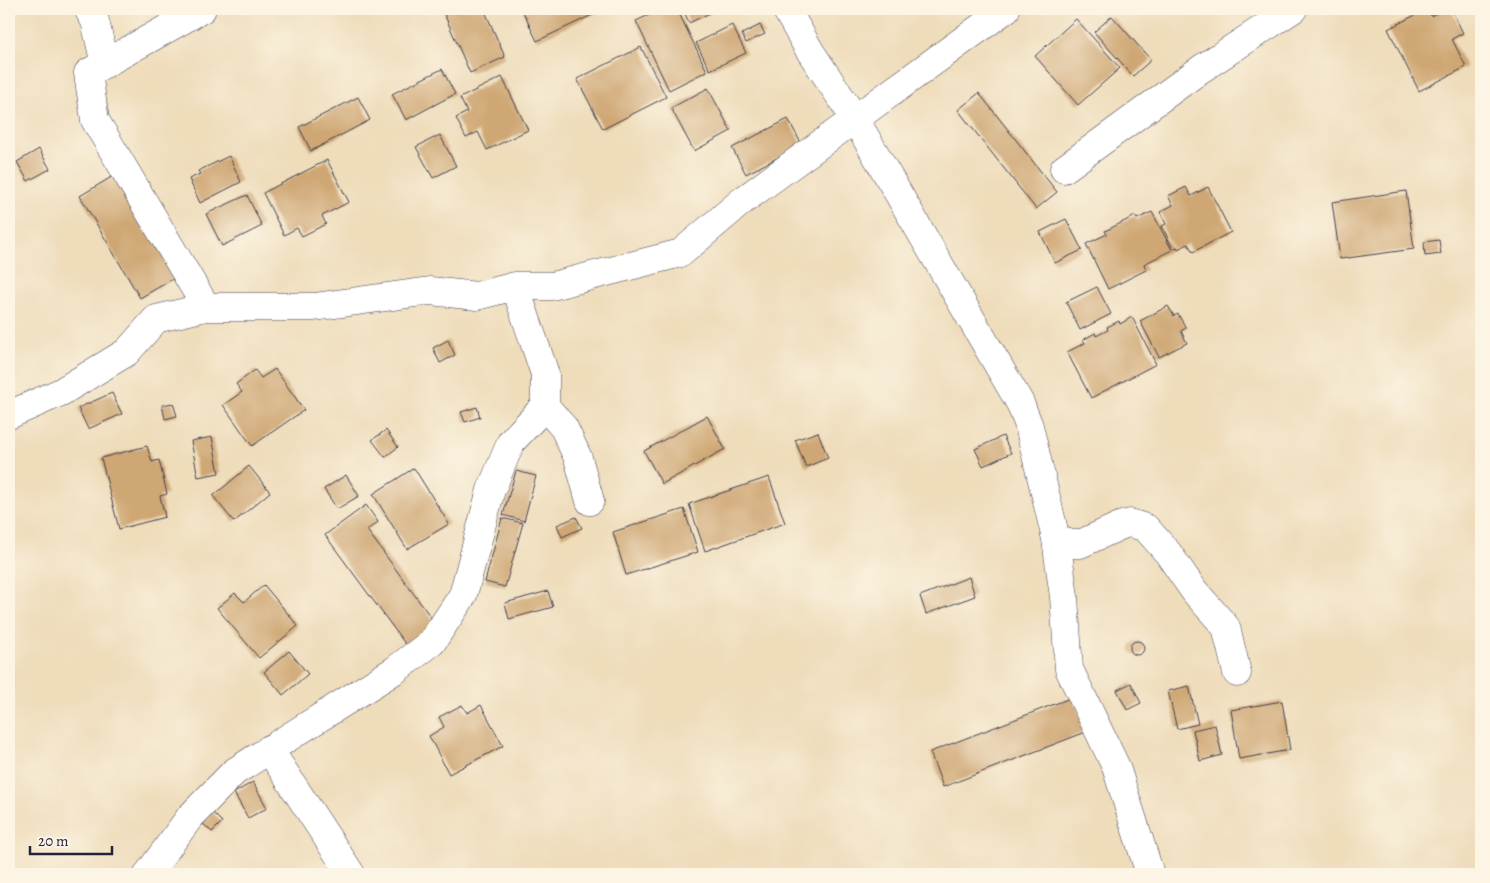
<svg xmlns="http://www.w3.org/2000/svg" width="1490" height="883" font-family="Alegreya,serif">
  <style>
    .building { fill: #cfa775 }
    .lines { fill: none; stroke-linecap: round; stroke-linejoin: round }
    .minor-casing { stroke: #413e4e; stroke-width: 29 }
    .minor { stroke: #fff; stroke-width: 28 }
  </style>
  <rect width="100%" height="100%" fill="#fcf5e5"/>
  <filter id="ink" filterUnits="userSpaceOnUse"><feTurbulence type="fractalNoise" baseFrequency=".02" numOctaves="2"/><feDisplacementMap in="SourceGraphic" scale="10" xChannelSelector="R" yChannelSelector="G"/><feConvolveMatrix kernelMatrix="1 2 1 2 8 2 1 2 1" color-interpolation-filters="sRGB"/></filter>
  <filter id="wash" filterUnits="userSpaceOnUse"><feTurbulence type="fractalNoise" baseFrequency=".0096" numOctaves="4" result="noise"/><feDisplacementMap in="SourceGraphic" scale="20" xChannelSelector="R" yChannelSelector="G"/><feGaussianBlur stdDeviation="1.12" result="paint"/><feColorMatrix in="noise" values="0 0 0 0 0 0 0 0 0 0 0 0 0 0 0 0 0 1.4 0 .05"/><feComposite in="paint" operator="in"/></filter>
  <g filter="url(#wash)">
    <rect width="100%" height="100%" fill="#eedcba"/>
    <g id="blocks">
      <path class="building" d="M442 9H484L505 57 470 73Z
        M530 9H605L537 41 523 12Z
        M662 9H677L707 71 669 90 636 21Z
        M683 9H718L689 23Z
        M1427 9 1431 16 1446 9H1451L1463 33 1452 39 1466 67 1419 91 1388 29Z
        M1112 16 1151 60 1133 76 1094 32Z
        M1076 19 1120 68 1078 105 1035 56Z
        M732 25 746 53 710 70 696 43Z
        M760 25 765 34 746 43 742 34Z
        M641 47 666 97 603 129 577 79Z
        M442 69 455 94 406 120 392 94Z
        M502 77 528 130 487 150 478 132 466 138 456 118 467 112 460 98Z
        M708 88 731 131 694 151 671 108Z
        M979 93 1057 192 1036 209 958 110Z
        M358 97 370 120 311 151 299 127Z
        M788 119 802 145 746 174 732 148Z
        M440 135 456 166 433 178 416 147Z
        M39 149 50 169 28 181 17 162Z
        M229 156 241 182 200 203 189 179 200 174 198 171Z
        M327 160 349 202 322 216 326 224 302 236 297 228 284 235 263 193Z
        M118 173 178 276 140 298 80 196Z
        M1186 187 1191 196 1208 187 1231 232 1193 252 1188 244 1178 249 1177 247 1173 249 1162 226 1166 224 1160 212 1173 205 1168 196Z
        M1406 191 1414 249 1340 259 1332 202Z
        M247 195 262 226 222 246 206 214Z
        M1152 212 1172 250 1144 264 1146 270 1108 289 1086 244 1107 234 1105 231 1135 216 1137 219Z
        M1066 219 1082 250 1055 263 1040 232Z
        M1439 240 1441 254 1425 256 1424 242Z
        M1097 287 1111 314 1080 330 1066 302Z
        M1168 306 1174 316 1178 314 1186 328 1181 331 1187 343 1159 357 1140 321Z
        M1132 317 1156 364 1091 398 1067 352 1085 343 1083 340 1095 333 1096 336 1108 330 1107 327 1119 321 1120 324Z
        M448 340 455 355 440 363 433 348Z
        M275 369 304 410 252 446 223 405 242 392 236 384 255 370 261 378Z
        M112 393 122 414 88 429 78 408Z
        M173 403 177 416 165 419 162 405Z
        M477 407 480 417 465 422 461 412Z
        M707 416 725 449 662 484 644 451Z
        M386 430 398 447 385 457 372 440Z
        M818 432 828 458 806 467 795 440Z
        M1003 436 1011 453 983 466 975 449Z
        M212 437 219 473 198 477 191 441Z
        M147 446 152 462 159 460 167 494 160 496 165 517 119 529 101 458Z
        M249 466 270 492 234 522 213 496Z
        M414 468 449 524 407 549 373 494Z
        M516 471 536 476 524 521 503 515Z
        M346 475 359 496 337 509 324 489Z
        M769 477 785 523 705 551 689 504Z
        M366 505 378 522 367 530 438 627 409 649 325 535Z
        M684 509 698 552 626 575 613 532Z
        M576 517 582 528 562 537 557 525Z
        M502 518 523 523 505 587 485 582Z
        M969 577 975 596 926 614 920 596Z
        M264 585 298 626 259 658 217 608 235 593 244 602Z
        M548 591 553 607 509 619 505 603Z
        M1130 648a7 7 0 1 1 14 0a7 7 0 1 1-14 0Z
        M289 651 308 674 283 695 264 672Z
        M1131 683 1141 703 1127 710 1117 690Z
        M1189 686 1198 724 1177 729 1168 691Z
        M1073 697 1086 732 943 787 930 752Z
        M1282 701 1290 750 1239 759 1231 710Z
        M462 705 467 713 481 705 503 746 449 774 429 736 444 727 439 717Z
        M1215 725 1222 755 1200 761 1193 730Z
        M253 782 267 808 248 818 234 793Z
        M212 812 222 822 212 832 202 823Z"/>
    </g>
  </g>
  <g filter="url(#ink)">
    <use href="#blocks" fill-opacity="0" stroke="#413e4e" stroke-width="1"/>
    <g class="lines">
      <defs>
        <path id="minor" d="M88 9 95 21 105 64
          M202 9 88 73 95 120 206 307
          M786 9 810 51 855 119 1020 403 1029 426 1056 539 1064 597 1069 669 1116 767 1150 874
          M1064 169 1201 69 1293 9
          M545 406 564 428 578 458 590 501
          M9 415 61 392 127 352 156 319 206 307H314L430 291 477 296 515 286
          M1056 539 1072 544H1080L1122 525 1130 523 1146 528 1168 553 1195 592 1226 627 1237 673
          M269 749 351 874
          M148 874 190 817 234 772 395 670 432 642 463 595 491 490 511 442 545 406V374L515 286H552L681 253 742 201 1006 9"/>
      </defs>
      <use href="#minor" class="minor-casing"/>
      <use href="#minor" class="minor"/>
    </g>
  </g>
  <rect width="1490" height="883" fill="none" stroke="#fcf5e5" stroke-width="30"/>
  <path d="M30 846v8h82v-8" fill="none" stroke="#22223b" stroke-width="2.5"/>
  <text x="38" y="846" font-size="15" fill="#22223b" stroke="#fcf5e5" stroke-width="4" paint-order="stroke">20 m</text>
</svg>
